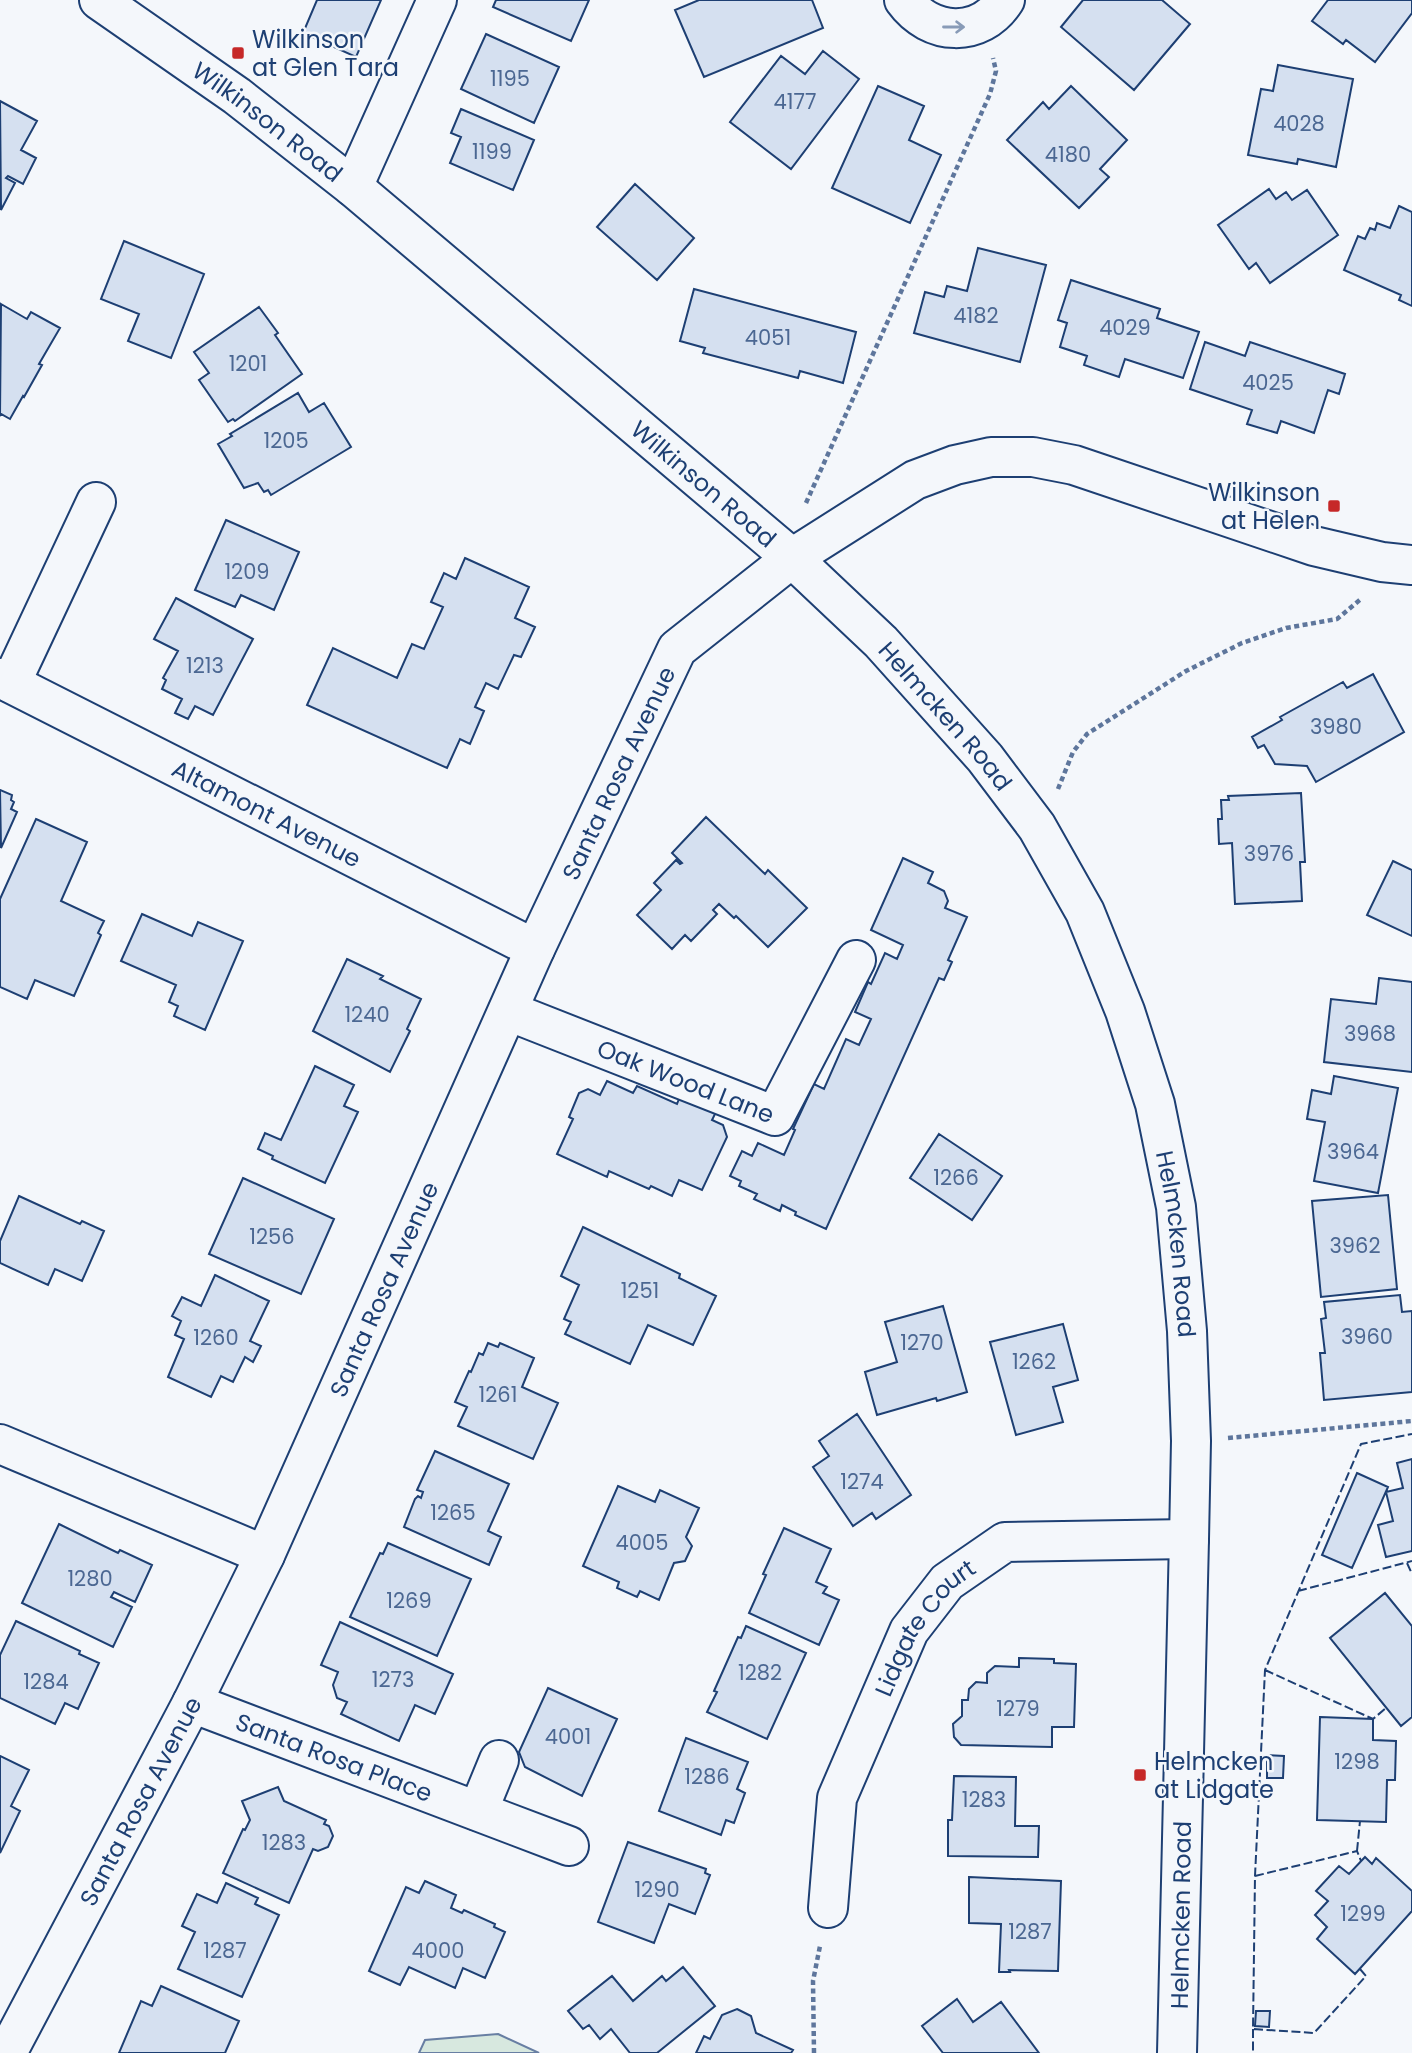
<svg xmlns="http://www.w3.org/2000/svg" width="1412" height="2053" font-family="Poppins,sans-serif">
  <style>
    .green { fill: #d7e8df; stroke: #687fa3; stroke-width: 2 }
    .building { fill: #d5e0f0; stroke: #1d3f73; stroke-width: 2 }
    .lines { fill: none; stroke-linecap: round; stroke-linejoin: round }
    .minor-casing { stroke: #1d3f73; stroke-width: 42 }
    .major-casing { stroke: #1d3f73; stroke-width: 42 }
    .path { stroke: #5e769c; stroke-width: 4.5; stroke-dasharray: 5 3.5; stroke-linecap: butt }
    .minor { stroke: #f4f7fb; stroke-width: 38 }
    .major { stroke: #f4f7fb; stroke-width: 38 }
    .fence { stroke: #1d3f73; stroke-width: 2; stroke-dasharray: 9 3.5; stroke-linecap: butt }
    .oneway { stroke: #889bb7 }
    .poi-dot { fill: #c62828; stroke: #f4f7fb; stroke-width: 2.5 }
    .labels { text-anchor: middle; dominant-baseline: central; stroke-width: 5; stroke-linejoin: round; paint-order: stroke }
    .number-label { font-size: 21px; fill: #4b6792 }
    .poi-label { font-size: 24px; fill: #1d3f73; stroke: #f4f7fb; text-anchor: start }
    .street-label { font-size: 24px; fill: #1d3f73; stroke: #f4f7fb }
  </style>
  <rect width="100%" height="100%" fill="#f4f7fb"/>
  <path class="green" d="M498 2034 539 2053H419L425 2040Z"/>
  <path class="building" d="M317 0H381L356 57 303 33Z
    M496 0H589L571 41 493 7Z
    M699 0H812L823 28 704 77 675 10Z
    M1083 0H1162L1190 24 1134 90 1061 27Z
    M1328 0H1412V13L1375 62 1346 40 1343 44 1312 21Z
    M486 34 559 67 534 123 461 89Z
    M823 51 859 79 791 169 730 122 781 56 805 74Z
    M1278 65 1353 79 1336 167 1298 159 1297 164 1248 155 1261 89 1273 91Z
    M878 86 924 106 909 140 941 155 910 223 832 188Z
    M1071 86 1127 140 1100 169 1109 177 1079 208 1007 140 1043 102 1049 109Z
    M0 101 37 121 21 150 36 158 23 184 8 176 6 178 15 183 1 210Z
    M461 109 534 140 513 190 450 163 461 137 451 133Z
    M635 184 694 238 657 280 597 227Z
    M1269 189 1276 199 1286 192 1292 200 1307 190 1338 235 1270 283 1256 263 1249 269 1218 225Z
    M1399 206 1412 212V306L1399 300 1401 295 1344 270 1358 236 1365 239 1370 228 1375 230 1377 223 1390 228Z
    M124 241 204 274 171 358 128 341 139 314 101 299Z
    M978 248 1046 265 1020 362 914 333 925 292 944 297 947 286 967 291Z
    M1071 280 1160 309 1157 318 1199 332 1183 378 1125 359 1119 377 1084 365 1087 356 1060 347 1067 323 1058 320Z
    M694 289 856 332 843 383 800 371 798 378 703 353 705 348 680 341Z
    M1 304 27 319 31 312 60 328 39 364 42 365 24 397 23 396 10 419 1 414 0 416Z
    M259 307 278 333 275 335 302 374 235 421 233 419 228 422 199 380 209 373 194 352Z
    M1205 342 1245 356 1250 342 1345 374 1339 394 1328 390 1314 433 1281 421 1277 433 1247 424 1252 410 1190 389Z
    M298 393 309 412 324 403 351 447 271 495 268 490 264 492 258 483 244 488 218 444 232 436 230 434Z
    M226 520 299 552 274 610 241 595 235 607 195 590Z
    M465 558 529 587 515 618 535 627 521 657 514 655 498 689 486 683 475 707 484 711 470 744 460 739 447 768 307 705 333 648 397 678 412 644 424 649 443 607 431 602 444 573 456 579Z
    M176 598 253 639 213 715 195 706 188 719 175 713 182 699 162 689 166 680 163 678 178 651 154 639Z
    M1373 674 1404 732 1316 782 1307 766 1275 764 1264 745 1258 748 1252 737 1282 720 1280 717 1343 682 1347 688Z
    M0 790 12 795 11 800 14 802 11 809 17 812 1 848Z
    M1301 793 1305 862H1300L1302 901 1235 904 1232 843 1219 844 1218 819H1222L1221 800H1229L1228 796Z
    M706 817 765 874 768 870 807 908 768 947 736 916 734 918 719 904 713 910 717 914 691 941 685 935 672 949 637 915 661 890 654 883 676 860 680 864 682 863 672 853Z
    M36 819 87 842 61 901 104 921 98 933 101 935 74 996 35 980 27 999 0 987V899Z
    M903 858 933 872 928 883 944 891 948 901 945 908 967 917 948 960 952 962 944 980 939 978 826 1229 795 1215 796 1212 782 1205 780 1211 754 1199 757 1194 739 1186 741 1181 730 1176 742 1151 752 1156 758 1143 784 1155 795 1130 793 1129 814 1084 824 1089 846 1039 859 1045 871 1019 855 1012 868 982 871 984 885 953 897 959 903 945 871 930Z
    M1393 861 1412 870V936L1367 915Z
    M142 914 192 936 198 922 243 941 205 1030 174 1016 178 1006 169 1002 176 985 121 961Z
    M347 959 383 976 380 979 421 999 407 1029 410 1031 390 1072 313 1031Z
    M1379 978 1412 982V1072L1324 1062 1331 999 1376 1004Z
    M315 1066 354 1085 344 1106 358 1112 325 1183 272 1159 273 1156 258 1149 265 1133 281 1140Z
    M1334 1076 1398 1088 1378 1193 1314 1181 1325 1122 1307 1119 1312 1090 1331 1094Z
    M607 1081 633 1093 637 1086 677 1104 681 1094 717 1110 712 1120 723 1125 727 1137 702 1190 679 1180 672 1196 651 1186 649 1189 609 1171 607 1177 557 1154 573 1119 569 1117 579 1093 588 1089 600 1095Z
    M939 1134 1002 1176 972 1220 910 1178Z
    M243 1178 334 1219 301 1294 209 1254Z
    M1388 1195 1397 1289 1321 1297 1312 1201Z
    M19 1196 80 1224 82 1221 104 1231 82 1281 55 1269 48 1285 0 1263V1241Z
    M583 1227 680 1274 679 1278 716 1296 693 1345 648 1325 630 1364 565 1334 571 1322 564 1319 579 1285 561 1276Z
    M215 1275 269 1301 250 1341 261 1346 253 1362 245 1357 233 1382 221 1376 211 1397 168 1377 184 1339 175 1335 181 1321 172 1316 182 1297 201 1306Z
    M1400 1295 1402 1312 1412 1311V1392L1324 1400 1320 1353H1325L1321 1319 1326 1318 1324 1302Z
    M943 1306 967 1392 937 1401 936 1398 877 1415 865 1372 897 1362 885 1322Z
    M1063 1324 1078 1380 1053 1387 1063 1422 1016 1435 990 1342Z
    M488 1343 498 1347 500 1343 534 1358 522 1387 558 1403 533 1459 458 1426 467 1407 455 1402 469 1371 471 1372 479 1353 483 1355Z
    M857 1414 911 1495 876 1519 872 1513 853 1526 813 1467 829 1456 819 1441Z
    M435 1451 509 1484 488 1531 501 1537 489 1565 404 1527 415 1499 418 1496 421 1498 423 1492 417 1490Z
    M1412 1459V1551L1386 1557 1378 1525 1393 1521 1386 1492 1403 1488 1397 1463Z
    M1357 1473 1388 1487 1352 1568 1322 1555Z
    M618 1486 655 1502 660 1490 699 1508 686 1537 692 1546 685 1561 674 1563 659 1600 640 1591 637 1597 617 1588 619 1582 583 1566Z
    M59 1524 118 1553 120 1550 152 1565 135 1602 114 1592 111 1597 132 1607 113 1647 22 1603Z
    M784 1528 831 1549 816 1582 827 1587 823 1593 839 1600 819 1645 749 1613 766 1575 763 1574Z
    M388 1543 471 1579 437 1656 350 1617 380 1553 383 1554Z
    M1385 1593 1412 1626V1717L1401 1726 1330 1638Z
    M16 1621 80 1651 79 1654 99 1663 78 1709 65 1703 55 1724 0 1698V1655Z
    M340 1622 453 1674 435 1714 415 1705 399 1741 341 1714 347 1702 337 1698 333 1685 338 1672 321 1665Z
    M746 1626 806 1653 767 1739 707 1712 717 1692 714 1691 738 1637 741 1638Z
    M1019 1658 1054 1659V1663L1076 1664 1074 1727H1052V1747L961 1745 954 1737 953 1724 962 1716V1700H968L969 1689 976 1682 987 1683V1673L995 1666 1019 1667Z
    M548 1688 617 1719 582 1796 525 1767 519 1752Z
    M1320 1717 1373 1719V1740L1396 1741 1395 1780H1387L1386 1822 1317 1820Z
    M686 1738 748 1762 737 1789 745 1793 734 1823 726 1820 721 1835 659 1811Z
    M1267 1755 1284 1756 1283 1778H1267Z
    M0 1756 29 1770 11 1806 20 1811 0 1853Z
    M954 1776 1016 1777 1015 1826H1039L1038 1857 948 1856V1820H952Z
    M278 1787 284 1801 326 1820 324 1824 329 1826 333 1836 328 1847 318 1851 313 1849 289 1903 223 1873 243 1829 245 1830 250 1820 242 1801Z
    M628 1842 706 1869 705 1873 710 1875 695 1914 669 1904 654 1943 598 1922Z
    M1365 1857 1372 1864 1376 1858 1412 1891V1911L1355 1974 1317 1939 1327 1927 1315 1915 1328 1901 1316 1891 1339 1866 1349 1874Z
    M969 1877 1061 1881 1058 1971 1009 1970 1010 1972H999L1001 1924 969 1923Z
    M425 1881 456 1895 451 1908 462 1913 464 1910 495 1924 494 1927 505 1932 485 1978 463 1968 455 1988 409 1967 400 1985 369 1971 406 1887 419 1893Z
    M226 1883 258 1898 255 1904 279 1915 242 1997 178 1969 195 1932 182 1926 197 1894 217 1903Z
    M683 1967 715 2006 657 2053H630L611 2029 600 2039 589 2025 583 2029 568 2011 612 1976 633 2001 662 1976 666 1981Z
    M161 1986 239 2021 225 2053H119L141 2001 152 2006Z
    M957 1999 973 2022 1001 2002 1039 2053H943L922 2026Z
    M737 2009 751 2016 756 2033 793 2050 791 2053H696L704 2036 710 2039 722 2015Z
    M1256 2011H1270L1269 2027 1255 2026Z"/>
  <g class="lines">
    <defs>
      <g id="minor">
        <path d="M904 0C930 36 980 39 1005 0"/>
        <path d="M353 187 437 0"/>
        <path id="s1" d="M0 678 535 949"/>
        <path d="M11 683 96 502"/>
        <path id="s2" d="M508 1011 775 1116 856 960"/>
        <path d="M0 1444 265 1555"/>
        <path id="s3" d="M192 1703 569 1846"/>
        <path d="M478 1811 499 1760"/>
        <path id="s4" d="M828 1908 837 1798 909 1631 947 1582 1005 1542 1189 1539"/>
        <path id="s5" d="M7 2053 192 1703 265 1555 535 949 677 649 792 558 915 480 955 465 991 457H1033L1074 465 1314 546 1382 562 1412 565"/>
      </g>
      <g id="major">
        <path id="s6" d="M99 0 237 96 353 187 792 558 881 642 985 758 1037 827 1085 912 1125 1011 1155 1104 1176 1207 1187 1331 1191 1441 1189 1539 1177 2053"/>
      </g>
    </defs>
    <use href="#minor" class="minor-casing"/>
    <use href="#major" class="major-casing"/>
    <path class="path" d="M806 503 990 94 996 71 993 58
      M1058 789 1073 752 1087 734 1186 671 1242 643 1286 628 1337 619 1361 599
      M1228 1438 1412 1421
      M814 2053 813 1981 820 1946"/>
    <use href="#minor" class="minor"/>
    <use href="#major" class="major"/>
    <path class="fence" d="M1407 1563 1412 1574
      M1298 1591 1412 1561
      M1265 1670 1373 1719 1386 1708
      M1357 1851 1360 1821
      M1255 1876 1357 1851 1361 1861
      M1360 1969 1366 1976 1314 2033 1253 2029 1255 1876 1265 1670 1361 1444 1412 1434
      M1253 2029V2053"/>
  </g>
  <defs><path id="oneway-shaft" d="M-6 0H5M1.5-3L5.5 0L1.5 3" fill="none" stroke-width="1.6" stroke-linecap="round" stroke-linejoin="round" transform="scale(1.75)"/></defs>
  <use class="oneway" href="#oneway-shaft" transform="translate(954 27)"/>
  <g class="poi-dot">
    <rect x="231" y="46" width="14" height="14" rx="3.5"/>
    <rect x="1327" y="499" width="14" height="14" rx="3.5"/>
    <rect x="1133" y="1768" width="14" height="14" rx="3.5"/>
  </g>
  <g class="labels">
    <g class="number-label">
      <text x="510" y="78">1195</text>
      <text x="795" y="101">4177</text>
      <text x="1299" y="123">4028</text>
      <text x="492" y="151">1199</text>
      <text x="1068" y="154">4180</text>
      <text x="976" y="315">4182</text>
      <text x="1125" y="327">4029</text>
      <text x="768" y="337">4051</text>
      <text x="248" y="363">1201</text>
      <text x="1268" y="382">4025</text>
      <text x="286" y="440">1205</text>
      <text x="247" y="571">1209</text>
      <text x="205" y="665">1213</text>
      <text x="1336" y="726">3980</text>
      <text x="1269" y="853">3976</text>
      <text x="367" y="1014">1240</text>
      <text x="1370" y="1033">3968</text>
      <text x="1353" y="1151">3964</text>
      <text x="956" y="1177">1266</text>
      <text x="272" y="1236">1256</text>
      <text x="1355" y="1245">3962</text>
      <text x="640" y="1290">1251</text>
      <text x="1367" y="1336">3960</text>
      <text x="216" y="1337">1260</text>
      <text x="922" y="1342">1270</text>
      <text x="1034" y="1361">1262</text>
      <text x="498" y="1394">1261</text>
      <text x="862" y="1481">1274</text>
      <text x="453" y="1512">1265</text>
      <text x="642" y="1542">4005</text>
      <text x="90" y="1578">1280</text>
      <text x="409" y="1600">1269</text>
      <text x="760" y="1672">1282</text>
      <text x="393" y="1679">1273</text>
      <text x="46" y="1681">1284</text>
      <text x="1018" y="1708">1279</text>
      <text x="568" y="1736">4001</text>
      <text x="1357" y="1761">1298</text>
      <text x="707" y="1776">1286</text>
      <text x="984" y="1799">1283</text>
      <text x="284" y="1842">1283</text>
      <text x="657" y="1889">1290</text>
      <text x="1363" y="1913">1299</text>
      <text x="1030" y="1931">1287</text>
      <text x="225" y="1950">1287</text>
      <text x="438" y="1950">4000</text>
    </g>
    <g class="poi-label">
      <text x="252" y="39">Wilkinson<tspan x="252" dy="28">at Glen Tara</tspan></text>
      <text x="1320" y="492" text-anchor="end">Wilkinson<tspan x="1320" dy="28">at Helen</tspan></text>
      <text x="1154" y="1761">Helmcken<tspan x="1154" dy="28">at Lidgate</tspan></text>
    </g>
    <g class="street-label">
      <text stroke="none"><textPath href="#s6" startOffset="208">Wilkinson Road</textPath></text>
      <text stroke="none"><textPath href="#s6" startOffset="775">Wilkinson Road</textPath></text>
      <text stroke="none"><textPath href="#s6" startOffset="1111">Helmcken Road</textPath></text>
      <text stroke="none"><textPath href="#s5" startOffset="1419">Santa Rosa Avenue</textPath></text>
      <text stroke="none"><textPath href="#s1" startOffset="299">Altamont Avenue</textPath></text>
      <text stroke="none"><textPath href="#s2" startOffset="191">Oak Wood Lane</textPath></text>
      <text stroke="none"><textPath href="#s6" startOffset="1699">Helmcken Road</textPath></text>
      <text stroke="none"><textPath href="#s5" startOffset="852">Santa Rosa Avenue</textPath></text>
      <text stroke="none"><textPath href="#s4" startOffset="304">Lidgate Court</textPath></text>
      <text stroke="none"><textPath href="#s3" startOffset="152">Santa Rosa Place</textPath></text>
      <text stroke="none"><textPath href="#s5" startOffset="285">Santa Rosa Avenue</textPath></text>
      <text transform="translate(1181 1915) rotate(-89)">Helmcken Road</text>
    </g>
  </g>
</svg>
